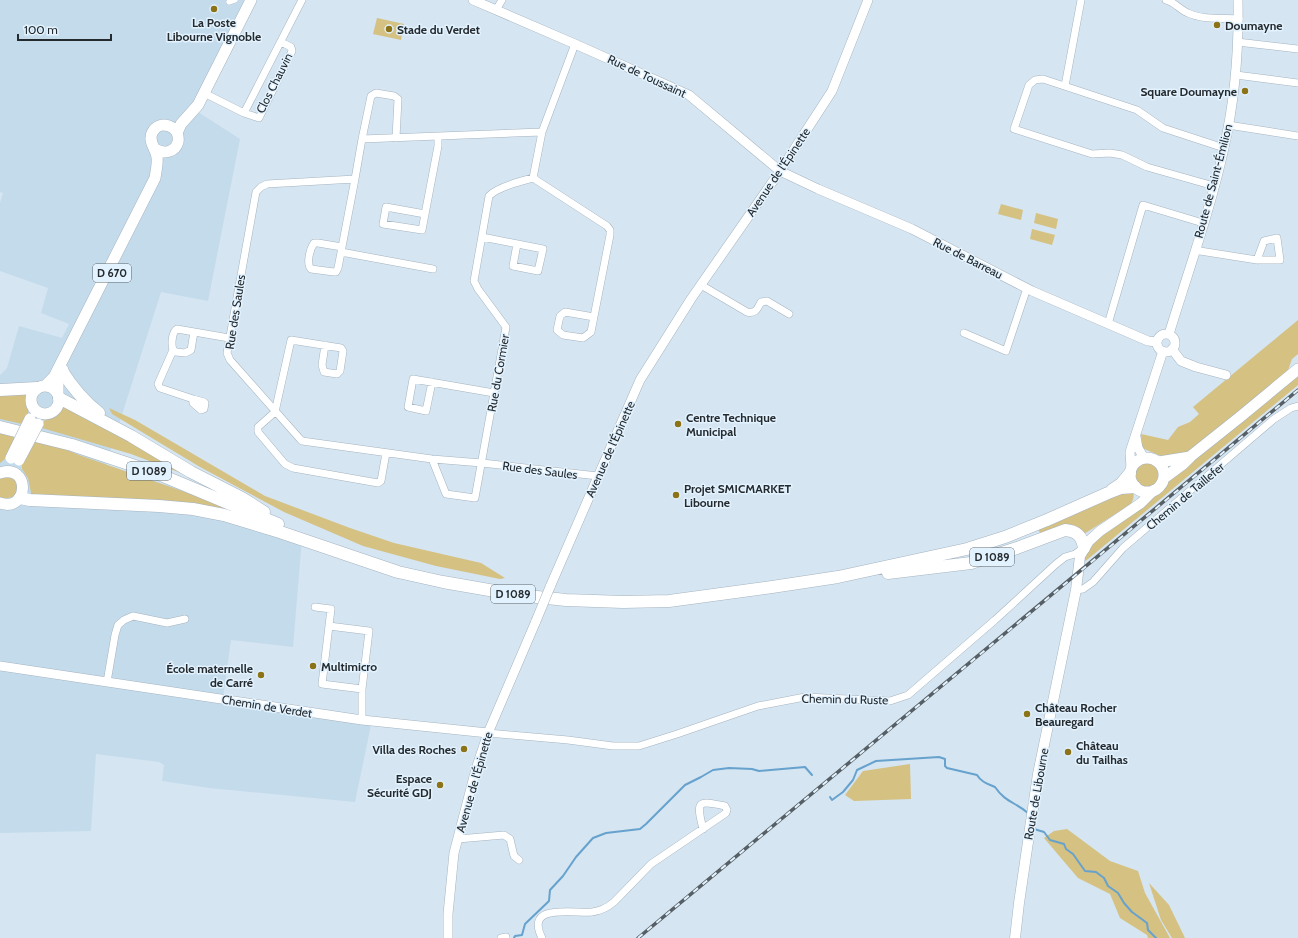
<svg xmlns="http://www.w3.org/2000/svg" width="1298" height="938" font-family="Cabin,sans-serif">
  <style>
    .built { fill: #c4dbec }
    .green { fill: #d5c182 }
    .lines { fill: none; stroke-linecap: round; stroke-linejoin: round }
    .stream { stroke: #66a2cd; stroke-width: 2 }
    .pedestrian-casing { stroke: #a5b4c0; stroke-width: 6 }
    .minor-casing { stroke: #a5b4c0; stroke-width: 8 }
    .tertiary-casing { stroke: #a5b4c0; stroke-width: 10 }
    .secondary-casing { stroke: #a5b4c0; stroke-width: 11 }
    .primary-casing { stroke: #a5b4c0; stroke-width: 12 }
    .trunk-casing { stroke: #a5b4c0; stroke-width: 13 }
    .pedestrian { stroke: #fff; stroke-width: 5.5 }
    .minor { stroke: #fff; stroke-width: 7 }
    .tertiary { stroke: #fff; stroke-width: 9 }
    .secondary { stroke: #fff; stroke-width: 10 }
    .primary { stroke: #fff; stroke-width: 11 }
    .trunk { stroke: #fff; stroke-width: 12 }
    .rail-casing { stroke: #565f65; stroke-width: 3.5 }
    .rail { stroke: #e2f2fe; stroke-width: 2; stroke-dasharray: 6; stroke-linecap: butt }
    .tertiary-bridge-casing { stroke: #a5b4c0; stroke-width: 10; stroke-linecap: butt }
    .primary-bridge-casing { stroke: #a5b4c0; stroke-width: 12; stroke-linecap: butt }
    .tertiary-bridge { stroke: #fff; stroke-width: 9 }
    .primary-bridge { stroke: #fff; stroke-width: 11 }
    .poi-dot { fill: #8c7317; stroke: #e2f2fe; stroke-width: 1.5 }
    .labels { text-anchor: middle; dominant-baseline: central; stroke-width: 3; stroke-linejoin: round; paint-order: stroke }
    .shield { fill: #e2f2fe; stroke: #5d666c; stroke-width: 1 }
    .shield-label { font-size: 11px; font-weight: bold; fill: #242a2e }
    .poi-label { font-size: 12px; font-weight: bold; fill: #242a2e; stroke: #e2f2fe; text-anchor: start }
    .street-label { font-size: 12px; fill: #242a2e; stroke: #e2f2fe }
  </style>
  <rect width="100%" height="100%" fill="#d5e5f1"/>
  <path class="built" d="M0 0H252L198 112 240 139 208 301 161 292 106 465 185 491 302 538 293 647 231 640 222 705 371 725 355 802 209 788 162 781 164 765 159 762 96 754 91 831 0 833V375L7 368 19 326 62 338 69 324 41 313 48 288 0 271V203L3 193 0 192Z"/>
  <path class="green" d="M377 18 404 24 401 40 373 34Z
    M1001 204 1023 210 1021 220 998 214Z
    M1036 213 1058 219 1056 229 1034 223Z
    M1032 229 1055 235 1052 245 1030 239Z
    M1298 320V354L1292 359 1287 373 1191 450 1174 457 1161 456 1142 448 1141 434 1168 440 1178 427 1190 422 1199 414 1193 407Z
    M1298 373V385L1082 564 1088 546 1161 489 1166 480Z
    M29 391 27 403 29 407 28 414 22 424 0 419V395Z
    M65 407 71 408 186 475 131 454 42 428 45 419C61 417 55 412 65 407Z
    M109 408 135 420 265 496 350 528 394 543 481 563 505 578 500 579 436 566 363 546 284 512 200 467 112 414Z
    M0 432 16 436 5 459 0 463Z
    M35 440 58 446 79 455 228 507 226 512 32 497 28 478 22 469V463Z
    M1133 474a13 13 0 1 1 26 0a13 13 0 1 1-26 0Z
    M9 475 14 479 18 488 15 496 5 499 0 497V478Z
    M1128 489C1136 492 1134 498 1131 504L1084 534 1041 535 1038 529 1111 498Z
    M910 764 911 799 854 801 845 795 863 771Z
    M1067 829 1110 861 1138 871 1145 893 1170 938H1148L1147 935 1120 918 1110 894 1078 878 1044 838 1054 831Z
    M1149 883 1169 905 1185 938H1172L1161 920Z"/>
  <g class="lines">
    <path class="stream" d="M830 797 832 800 843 792 853 780 857 770 876 761 939 757 945 759V766L947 768 977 775C981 782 988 784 995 787 1005 802 1015 802 1028 813
      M1034 829 1044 832 1050 840 1064 844 1066 849 1073 854 1085 871 1096 872 1104 878 1108 886 1118 893 1124 903 1132 912 1147 923 1148 930 1156 938
      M514 938 515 936 522 935 525 924 549 901 550 890 563 876 576 857 593 838 606 833 640 829 646 824 685 785 701 777 713 770 729 768 752 769 759 771 805 767 812 775"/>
    <defs>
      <path id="pedestrian" d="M229 2 235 0"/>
      <path id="minor" d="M1166 0C1175 2 1180 10 1188 13 1203 20 1223 18 1239 19
        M496 10 502 0
        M1237 42 1298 49
        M1236 75 1298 83
        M1065 86 1081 0
        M204 93 244 113 259 118 292 51 291 47 281 42
        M244 113 302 0
        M1228 125 1298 136
        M542 132 362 139 355 179 267 184 261 187 256 192 227 353 230 360 300 439 302 441 432 459 482 463 598 476
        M362 139 371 96 376 93 394 96 398 99 396 138
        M533 178 607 226 610 230V235L591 332 583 338 563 335 557 330 560 316 565 312 594 317
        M1214 186 1147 167 1122 155 1110 153 1092 154 1014 129 1029 85 1035 80 1043 79 1137 110 1163 128 1224 148
        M425 214 386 207 383 224 422 230 438 146V137
        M482 237 543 249 538 271 513 266 517 244
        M342 247 318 243H314C310 249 306 263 311 269L334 272H336L338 268 355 179
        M1196 247 1200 251 1257 260H1280L1277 238 1264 241 1257 260
        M341 252 433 269
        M701 285 747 312C756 314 757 309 761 302L767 301 789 314
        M1108 324 1143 205 1203 223
        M964 333 1006 351 1027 288
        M325 345 322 365 324 372 337 374 340 371 343 351 341 348 291 340 275 412 258 427V432L285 464 293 468 378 483 381 481 386 453
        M173 350 158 384 160 388 193 399 204 402 205 403 204 409 201 410 193 403V399
        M173 350C171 344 172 332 177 329L229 338
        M173 350 176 352 185 353 191 350 194 332
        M432 382 426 411 408 407 413 379 494 393
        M432 459 446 494 475 498 506 327 478 289 474 281 489 196C497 187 521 181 533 178L542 132 575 44
        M1076 590 1083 589 1093 582 1123 548 1274 419 1291 408 1298 406
        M315 607 331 609 322 684 362 689
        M329 626 369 631 362 689V720
        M107 682 115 635 118 625 124 620 133 616 167 623 185 619
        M488 733 568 740 613 746H639L677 734 758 706 805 697 890 701 908 695 995 620 1056 564 1065 557 1075 554 1082 549
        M458 839 504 835 510 839 514 856 519 860
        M501 938 506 937
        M542 938C524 902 575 914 592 912 601 911 608 907 614 902L651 864 726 813 727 810 725 806C697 800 696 801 703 829"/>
      <path id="tertiary" d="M473 0 575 44 689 95 780 171 818 189 912 229 1032 291 1148 341 1157 342
        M1169 334C1188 272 1210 211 1224 148 1235 99 1239 50 1238 0
        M1157 343a9 9 0 1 1 18 0a9 9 0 1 1-18 0Z
        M1172 349 1181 361 1196 367 1226 375
        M1136 437 1138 448 1144 458
        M1131 468 1130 452 1163 351
        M550 587 640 380 691 299 780 171 832 91 868 0
        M0 666 362 720 488 733
        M448 938V914L454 853 476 769 488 733 536 621"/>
      <path id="secondary" d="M1015 938 1019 903 1038 774 1076 590 1080 556 1089 541 1100 531 1141 503 1154 490"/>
      <path id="primary" d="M177 133 181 124 198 105 251 0
        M31 400a14 14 0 1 1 28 0a14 14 0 1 1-28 0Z
        M45 386 54 377 155 178C156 171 158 163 157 157 156 149 148 142 152 133 159 118 181 126 178 142 175 153 163 154 155 149
        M58 394V380L63 370
        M1130 475a17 17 0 1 1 34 0a17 17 0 1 1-34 0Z
        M1159 462 1190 457
        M0 473C31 463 29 513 0 503
        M1164 478 1183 464 1191 456 1240 417 1298 369"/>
      <path id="trunk" d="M62 371C72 387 85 402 99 413
        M0 390 37 388
        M59 398 131 436 191 472 242 498 264 512
        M0 427 72 445 156 473 278 524
        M1112 490 1121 484 1130 473
        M20 498 30 500 159 506 193 509 224 515 280 532 398 572 443 582 518 595 566 600 623 602 669 601 772 587 838 577 967 549 1005 537 1047 520 1108 493 1121 488 1135 487
        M888 573 971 563 1017 548 1065 530C1077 531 1082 536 1084 548"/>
    </defs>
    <use href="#pedestrian" class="pedestrian-casing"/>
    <use href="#minor" class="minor-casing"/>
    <use href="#tertiary" class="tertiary-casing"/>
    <use href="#secondary" class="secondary-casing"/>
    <use href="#primary" class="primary-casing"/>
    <use href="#trunk" class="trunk-casing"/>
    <use href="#pedestrian" class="pedestrian"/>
    <use href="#minor" class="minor"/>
    <use href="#tertiary" class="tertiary"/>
    <use href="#secondary" class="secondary"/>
    <use href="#primary" class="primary"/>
    <use href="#trunk" class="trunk"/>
    <defs>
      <path id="rail" d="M638 938C858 755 1079 573 1298 390"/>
    </defs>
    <use href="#rail" class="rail-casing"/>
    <use href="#rail" class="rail"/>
    <defs>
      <path id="tertiary-bridge" d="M536 621 550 587"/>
      <path id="primary-bridge" d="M11 458 30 419
        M19 460 38 424"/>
    </defs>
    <use href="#tertiary-bridge" class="tertiary-bridge-casing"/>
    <use href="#primary-bridge" class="primary-bridge-casing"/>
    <use href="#tertiary-bridge" class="tertiary-bridge"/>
    <use href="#primary-bridge" class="primary-bridge"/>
  </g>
  <g class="poi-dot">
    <circle cx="214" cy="9" r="4"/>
    <circle cx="1217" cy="25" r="4"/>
    <circle cx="389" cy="29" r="4"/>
    <circle cx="1245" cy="91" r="4"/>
    <circle cx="678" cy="424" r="4"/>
    <circle cx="676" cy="495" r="4"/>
    <circle cx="313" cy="666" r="4"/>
    <circle cx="261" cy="675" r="4"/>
    <circle cx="1027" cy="714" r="4"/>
    <circle cx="464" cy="749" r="4"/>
    <circle cx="1068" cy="752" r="4"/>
    <circle cx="440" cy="785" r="4"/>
  </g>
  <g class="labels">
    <g class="shield">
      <rect x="93" y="264" width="38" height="18" rx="3"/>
      <rect x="127" y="462" width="44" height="18" rx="3"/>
      <rect x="970" y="548" width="44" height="18" rx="3"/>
      <rect x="491" y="585" width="44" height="18" rx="3"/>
    </g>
    <g class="shield-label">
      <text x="112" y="273">D 670</text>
      <text x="149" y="471">D 1089</text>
      <text x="992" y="557">D 1089</text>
      <text x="513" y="594">D 1089</text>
    </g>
    <g class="poi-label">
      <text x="214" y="22" text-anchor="middle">La Poste<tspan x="214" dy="14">Libourne Vignoble</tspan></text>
      <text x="1225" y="25">Doumayne</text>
      <text x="397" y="29">Stade du Verdet</text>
      <text x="1237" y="91" text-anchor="end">Square Doumayne</text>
      <text x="686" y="417">Centre Technique<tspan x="686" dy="14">Municipal</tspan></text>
      <text x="684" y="488">Projet SMICMARKET<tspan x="684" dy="14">Libourne</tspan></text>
      <text x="321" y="666">Multimicro</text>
      <text x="253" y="668" text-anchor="end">École maternelle<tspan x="253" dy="14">de Carré</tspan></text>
      <text x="1035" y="707">Château Rocher<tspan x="1035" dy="14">Beauregard</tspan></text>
      <text x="1076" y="745">Château<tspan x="1076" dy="14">du Tailhas</tspan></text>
      <text x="456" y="749" text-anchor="end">Villa des Roches</text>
      <text x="432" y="778" text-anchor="end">Espace<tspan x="432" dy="14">Sécurité GDJ</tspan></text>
    </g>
    <g class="street-label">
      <text transform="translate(647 76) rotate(25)">Rue de Toussaint</text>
      <text transform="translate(274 83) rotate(-63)">Clos Chauvin</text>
      <text transform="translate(778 172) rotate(-56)">Avenue de l'Épinette</text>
      <text transform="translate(1213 181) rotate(-75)">Route de Saint-Émilion</text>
      <text transform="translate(968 258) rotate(27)">Rue de Barreau</text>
      <text transform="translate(235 312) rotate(-81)">Rue des Saules</text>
      <text transform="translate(498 373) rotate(-80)">Rue du Cormier</text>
      <text transform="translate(610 449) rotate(-66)">Avenue de l'Épinette</text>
      <text transform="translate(540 470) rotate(7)">Rue des Saules</text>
      <text transform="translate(1185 496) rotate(-40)">Chemin de Taillefer</text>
      <text transform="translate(845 699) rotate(1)">Chemin du Ruste</text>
      <text transform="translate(267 706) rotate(9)">Chemin de Verdet</text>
      <text transform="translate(474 782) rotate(-74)">Avenue de l'Épinette</text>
      <text transform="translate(1036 794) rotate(-80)">Route de Libourne</text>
    </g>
  </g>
  <path d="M18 34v6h93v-6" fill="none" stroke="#242a2e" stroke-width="2"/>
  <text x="24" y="34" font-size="12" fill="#242a2e" stroke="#e2f2fe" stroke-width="3" paint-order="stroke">100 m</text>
</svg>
